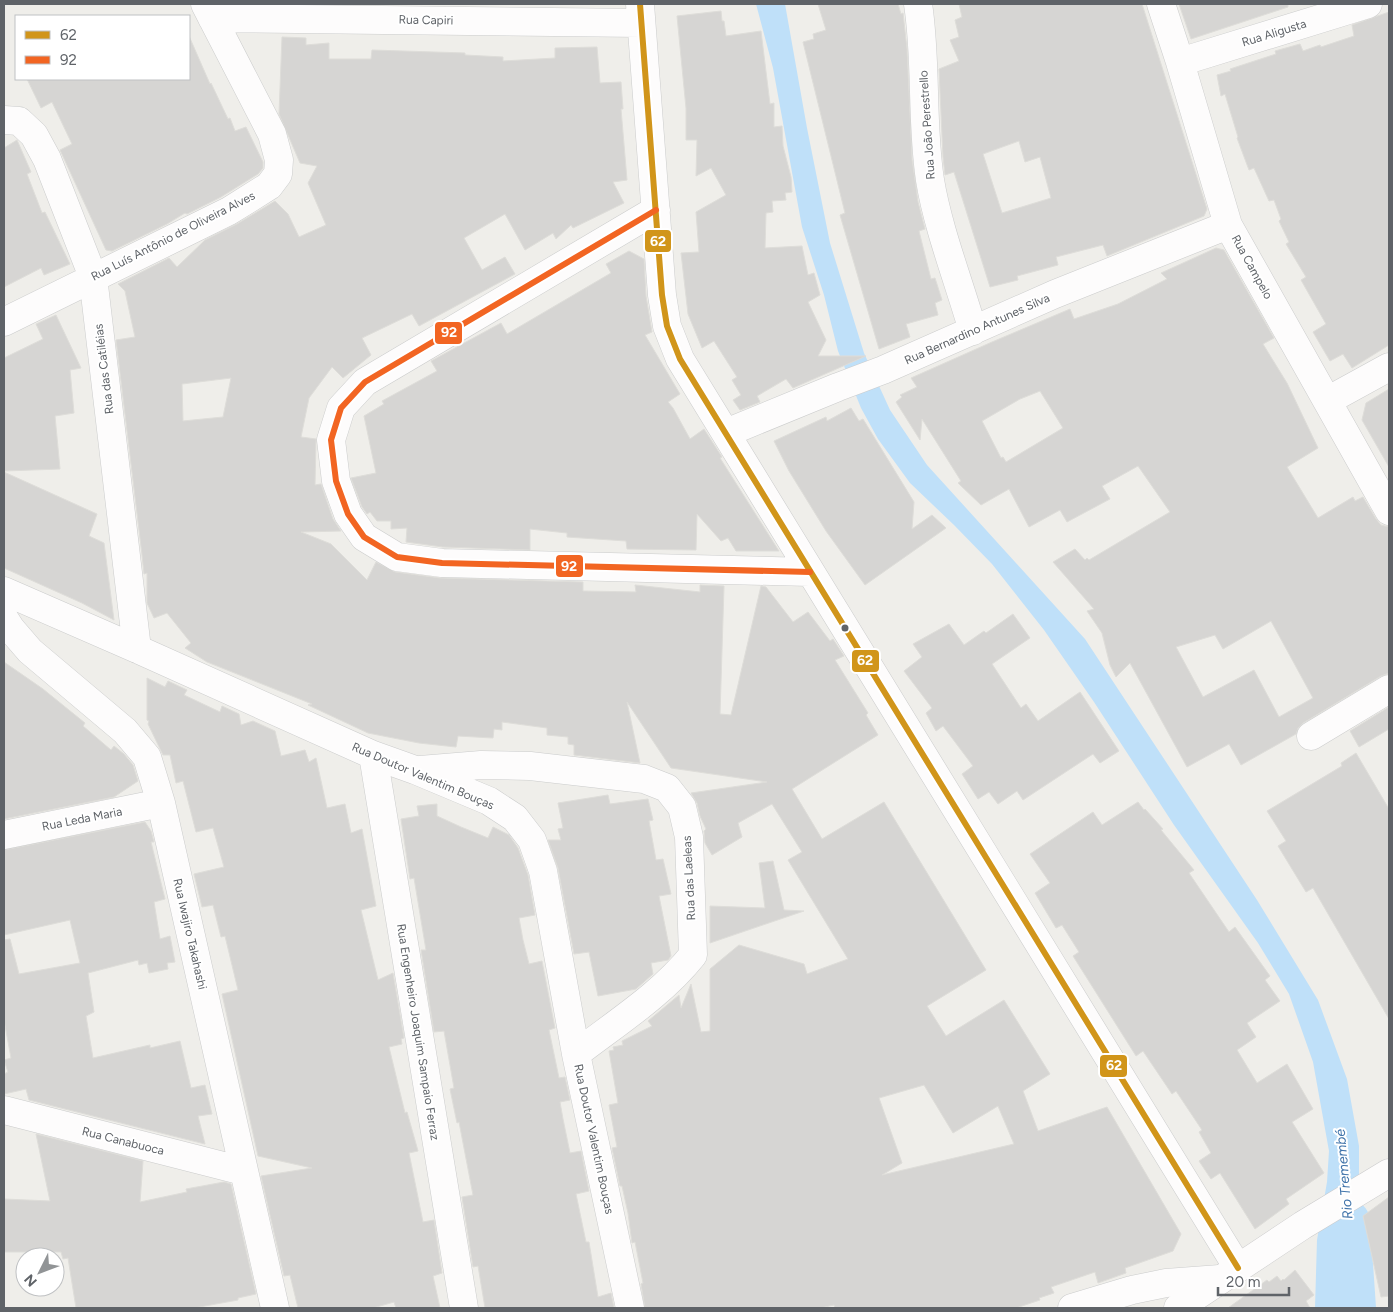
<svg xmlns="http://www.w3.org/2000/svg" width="1393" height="1312" font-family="Figtree,sans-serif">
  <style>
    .water { fill: #bfe0f9 }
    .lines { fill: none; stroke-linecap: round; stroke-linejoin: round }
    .river { stroke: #bfe0f9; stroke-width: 42 }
    .building { fill: #d6d5d3; stroke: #deddd9; fill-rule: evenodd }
    .minor-casing { stroke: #cbcccc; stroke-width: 29 }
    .secondary-casing { stroke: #cacacb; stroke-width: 29 }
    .minor { stroke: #fdfcfc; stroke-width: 28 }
    .secondary { stroke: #fdfcfc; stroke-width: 28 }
    .bus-1-casing { stroke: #fff; stroke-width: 10 }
    .bus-2-casing { stroke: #fff; stroke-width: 10 }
    .bus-1 { stroke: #d1951a; stroke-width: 6 }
    .bus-2 { stroke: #f26522; stroke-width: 6 }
    .bus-dot { fill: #5f6368; stroke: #fff; stroke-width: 2 }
    .labels { text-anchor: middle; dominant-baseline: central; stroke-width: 4; stroke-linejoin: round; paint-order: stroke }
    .street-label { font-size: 12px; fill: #5f6368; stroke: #fff }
    .water-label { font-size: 14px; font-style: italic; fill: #4174aa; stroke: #fff }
    .line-badge { stroke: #fff; stroke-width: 2 }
    .badge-label { font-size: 14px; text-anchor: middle; font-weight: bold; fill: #fff }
  </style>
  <rect width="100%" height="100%" fill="#efeeea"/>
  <path class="water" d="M756 4H785L807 128 830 243 864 353 890 410 927 465 1085 639 1257 900 1318 1000 1347 1079 1359 1146V1199L1354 1270 1349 1308H1315L1317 1240 1327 1182 1329 1151 1313 1062 1289 994 1258 943 1174 825 1094 702 1044 630 992 564 954 525 910 483 878 439 861 408 838 351 824 295 802 227 773 68Z"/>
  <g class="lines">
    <path class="river" d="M1349 1221 1355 1308"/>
  </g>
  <path class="building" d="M818 4H898L901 14 903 13 907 49 912 159 918 202 925 229 919 231 931 279 935 278 942 300 935 303 938 315 906 324 910 337 879 349 840 215 845 213 803 42 814 39 813 34 826 30Z
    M959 4H1142L1207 209 1204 216 1107 256 1103 245 1056 257 1058 265 1017 276 1018 280 990 287 954 172 945 175 943 157 939 69 959 61 950 40 959 37 955 20 962 17ZM1019 141 1025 162 1040 157 1051 198 1002 213 983 154Z
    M1179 4H1288V7L1191 39Z
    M721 11 722 21H724L726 36 761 31 770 104 774 103V127L782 126 783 146 791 177 792 192 785 193 786 200 772 201 773 212 766 213 765 248 802 246 808 275 814 273 820 295 808 302 826 340 818 356H866L793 388 786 379 757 396 760 402 740 410 733 400 741 395 732 380 737 377 714 341 702 348 688 314 681 253 699 252 696 212 726 195 711 168 696 176 697 140H686V108L677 16Z
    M1389 12V345L1352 368 1343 354 1330 361 1313 332 1326 324 1301 280 1306 277 1286 244 1289 242 1279 221 1281 219 1274 200 1269 201 1254 168 1249 170 1237 138 1238 137 1225 94 1221 96 1217 75 1231 71 1230 69 1276 54 1275 51 1300 44 1303 51 1320 45 1321 47 1354 36 1352 25Z
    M189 36 210 84 211 83 228 119 230 118 235 131 246 127 263 162V168L258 174 221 197 187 214 185 213 167 224 112 251 106 250 60 150 72 144 52 102 41 108 27 79H189Z
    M282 37 306 38V45L329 43V59H371L372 50 465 53V55L503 57V61L555 58V48L597 47 600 83 621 82 623 109H621L627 180 613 182 624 203 573 228 571 225 556 239 553 233 525 250 505 214 464 238 482 270 505 257 515 274 419 326 412 314 362 338 371 355 343 378 332 367 309 398 301 437 316 439 315 485 321 484 333 519 341 531 301 532 331 544 367 580 376 562 395 572 440 578 583 582V591L636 592 635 585 700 592V585L724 586 720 714 731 715 761 586 766 587 793 622 808 612 830 641 833 639 844 656 835 660 868 713 866 715 878 735 792 789 822 839 884 802 986 970 927 1006 946 1036 1004 1000 1050 1074 1023 1091 1038 1131 1107 1107 1181 1234 1173 1251 1125 1268 1126 1273 1098 1283 1095 1272 1051 1287 1054 1293 1039 1298 1040 1300 1016 1308H835L834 1305 820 1308H645L641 1284 643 1283 635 1242 632 1243 628 1213 622 1186H620L612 1148 617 1147 609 1105 618 1103 609 1051 614 1050 613 1047 623 1045 622 1041 652 1026 648 1021 679 995 681 1008 691 984 701 1032 710 1031V969L739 945 804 964 807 974 848 959 788 860 802 852 772 804 738 823 742 837 712 855 705 843 704 831 706 829 700 816 697 803 691 793 767 782 671 768 627 702 640 763 574 755V745L568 744V737L547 735V728L502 722V730L494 729 493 738 458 736 456 747 419 743 368 733 308 705 312 704 207 662 185 648 191 643 167 613 154 618 147 603V573L144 574 142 555 116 340 135 337 125 291 118 284 169 258 177 267 205 240 237 224 275 201 288 214 299 237 326 225 308 183 317 166 300 163 279 114ZM231 378 223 417 183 421 182 384ZM924 1085 953 1133 998 1106 1014 1144 882 1175 902 1163 879 1098Z
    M17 140 31 172 27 174 42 213 45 212 70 264 44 275 41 268 4 287V148Z
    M1216 248 1224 250 1274 338 1263 344 1287 383 1318 448 1287 467 1318 518 1353 497 1355 501 1363 497 1376 519 1381 525 1389 527V673L1381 676 1303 723 1298 728 1296 734 1241 765 1229 744 1187 767 1130 663 1116 677 1110 665 1102 633 1087 611 1094 609 1053 562 1075 549 1085 560 1087 558 1089 560 1170 512 1138 466 1102 486 1110 499 1067 522 1060 510 1029 527 1009 489 981 505 958 483 961 481 922 419 920 440 896 402 902 397 900 395 917 387 911 378 992 342 1070 309 1074 319 1118 304 1167 279 1161 273ZM1040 391 1063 428 1006 462 1003 457 1001 458 982 421 1020 399ZM1271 621 1313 698 1279 717 1254 670 1203 697 1176 647 1215 635 1223 649Z
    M629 251 644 259 646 296 652 332 645 335 680 394 668 402 673 408 690 439 704 429 722 457 720 458 779 551H736L728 538 721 541 697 514 696 550 627 549 626 541 567 537V533L530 529V550L443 547 406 542 407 528 391 529V521H377L370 512 367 514 362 507 351 478 376 473 364 416 384 404 382 401 437 371 431 361 501 323 507 334 611 273 606 264Z
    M56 315 81 368 70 370 74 413 55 416 60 469 4 471V358L43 339 36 324Z
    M1389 389V467L1362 420 1366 403Z
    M851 408 859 421 863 419 914 502 912 529 932 515 946 528 865 585 826 531 789 471 774 441 826 417 827 421Z
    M4 472 97 514 89 536 104 543 114 620 82 603 4 568Z
    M1013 614 1030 638 992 664 1021 708 1026 704 1038 721 1080 692 1119 751 1100 763 1093 754 1023 800 1017 791 998 804 989 792 978 799 962 774 973 766 943 726 936 731 926 713 932 708 904 671 922 657 913 644 949 624 964 645 984 631 986 633Z
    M4 662 43 689 85 723 83 726 111 750 114 746 124 754 133 765 138 781 114 797 4 819Z
    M147 678 165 687 168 681 187 690 184 695 220 712 222 706 239 714 241 725 253 721 275 731 281 756 305 750 309 762 316 758 327 808 345 804 351 833 362 829 376 906 361 910 378 980 393 973 404 1038 401 1039 402 1044 389 1047 405 1113 407 1112 418 1151 409 1153 423 1222 434 1220 442 1273 433 1276 440 1308H396L394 1302 373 1308H298L290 1275 284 1276 261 1176 312 1168 258 1156 222 994 238 990 225 936 221 937 213 905 202 907 194 874 224 867 213 828 196 832 183 781 176 783 170 755H163L148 724 149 721 147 720Z
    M1389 707V729L1359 747 1350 731Z
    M1356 753 1389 809V1019L1313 888 1306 892 1278 846 1286 841 1267 811 1342 766 1341 763Z
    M608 795 610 804 648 799 653 820 649 821 656 860 663 859 671 894 659 896 671 956 668 960 651 963 653 974 636 989 598 996 589 952 574 954 558 868 548 840H561L558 829 563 828 558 803Z
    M1138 802 1144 810 1145 809 1163 829 1161 830 1194 870 1189 873 1229 932 1235 927 1270 976 1265 980 1280 1001 1247 1023 1256 1037 1237 1050 1257 1083 1287 1064 1313 1109 1292 1122 1324 1173 1286 1199 1289 1204 1255 1229 1220 1173 1211 1179 1199 1161 1211 1153 1199 1132 1202 1130 1176 1091 1172 1094 1143 1051 1136 1056 1073 956 1079 952 1062 925 1056 928 1035 893 1050 883 1030 854 1093 812 1102 825Z
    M437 804V816L461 827 488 838 493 827 509 835 518 848 528 875 535 915 519 918 523 940 529 964 542 961 555 1028 549 1030 559 1078 565 1077 570 1100 560 1102 563 1119 570 1153 581 1151 589 1191 576 1194 586 1242H589L598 1297 611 1293 614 1308H485L478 1266 473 1267 462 1197 473 1195 459 1122 457 1123 450 1089 454 1088 444 1031 434 1032 421 950H426L414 878 410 879 401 819 419 816 417 806Z
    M145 822 151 831 154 842H151L165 899 154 902 160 939 170 936 175 962 167 963 168 969 149 973 147 963 139 965 138 960 88 973 94 1012 86 1016 93 1058 150 1045V1048L180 1041 191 1088 205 1085 212 1114 198 1116 205 1144 29 1100 26 1089 4 1094V1074L8 1072 4 1060 11 1058 4 1020V940L10 939 19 974 80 963 70 920 4 935V850Z
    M773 861 784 910 804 911 710 943V906L765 908 759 863Z
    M36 1134 143 1161 140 1202 187 1192 186 1189 224 1182 231 1184 256 1294 238 1298V1300L194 1308H76L68 1258 63 1259 61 1252H4V1199L50 1201Z
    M1389 1197V1296L1381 1297 1363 1216Z
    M1295 1270 1314 1295 1306 1301 1310 1308H1228L1267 1280 1269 1282 1277 1276 1281 1281 1283 1279 1284 1280Z"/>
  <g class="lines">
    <defs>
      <path id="minor" d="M640 4 662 295 667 326 680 359 1238 1268
        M918 4C927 62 921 122 930 180 938 229 959 282 973 331
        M1161 4 1180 62 1228 225 1389 511
        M212 18 641 23
        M1180 62 1368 4
        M4 120 19 121 34 135 47 159 93 277 137 649
        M656 210 365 382 341 408 331 440 336 481 348 514 364 537 397 557 442 563 810 572
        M4 322 229 211 269 186 278 174 279 160 272 134 205 4
        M1327 401 1389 367
        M726 433 838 387 883 370 1055 294 1228 225
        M4 591 137 649 373 755 415 770 489 801 515 818 532 840 543 871 576 1054 630 1308
        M4 618 11 629 30 651 125 731 147 757 161 803 275 1308
        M1311 736 1389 689
        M373 755 464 1308
        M420 770 481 765 530 766 644 779 667 788 682 807 689 837 693 955C661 995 616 1023 576 1054
        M4 835 161 803
        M4 1110 243 1171
        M1072 1308 1132 1290 1166 1283 1220 1279"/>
      <path id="secondary" d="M1178 1308 1303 1225 1389 1173"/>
    </defs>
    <use href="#minor" class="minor-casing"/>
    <use href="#secondary" class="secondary-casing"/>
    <use href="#minor" class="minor"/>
    <use href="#secondary" class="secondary"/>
    <defs>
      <path id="bus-1" d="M640 4 662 295 667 326 680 359 1238 1268"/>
      <path id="bus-2" d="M656 210 365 382 341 408 331 440 336 481 348 514 364 537 397 557 442 563 810 572"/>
    </defs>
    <use href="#bus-1" class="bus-1-casing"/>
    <use href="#bus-2" class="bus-2-casing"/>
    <use href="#bus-1" class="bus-1"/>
    <use href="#bus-2" class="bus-2"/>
  </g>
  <circle class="bus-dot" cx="845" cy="628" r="4.5"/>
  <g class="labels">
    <g class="street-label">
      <text transform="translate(426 20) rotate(1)">Rua Capiri</text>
      <text transform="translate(1274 33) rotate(-17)">Rua Aligusta</text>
      <text transform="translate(927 125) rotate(-94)">Rua João Perestrello</text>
      <text transform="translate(173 236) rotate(-27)">Rua Luís Antônio de Oliveira Alves</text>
      <text transform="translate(1252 267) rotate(61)">Rua Campelo</text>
      <text transform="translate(977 329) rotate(-24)">Rua Bernardino Antunes Silva</text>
      <text transform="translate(104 369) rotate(-97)">Rua das Catiléias</text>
      <text transform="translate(423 776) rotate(23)">Rua Doutor Valentim Bouças</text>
      <text transform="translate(82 819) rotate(-11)">Rua Leda Maria</text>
      <text transform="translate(689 878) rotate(-93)">Rua das Laeleas</text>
      <text transform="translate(190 934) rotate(77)">Rua Iwajiro Takahashi</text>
      <text transform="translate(418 1032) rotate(81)">Rua Engenheiro Joaquim Sampaio Ferraz</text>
      <text transform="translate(594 1139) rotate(78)">Rua Doutor Valentim Bouças</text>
      <text transform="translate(123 1141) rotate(14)">Rua Canabuoca</text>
    </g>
    <g class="water-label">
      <text transform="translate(1344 1174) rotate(-95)">Rio Tremembé</text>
    </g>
  </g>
  <g class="line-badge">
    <rect x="644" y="229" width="28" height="24" rx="5" fill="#d1951a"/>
    <rect x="434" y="321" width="29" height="24" rx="5" fill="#f26522"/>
    <rect x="555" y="554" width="29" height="24" rx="5" fill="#f26522"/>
    <rect x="851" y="649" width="29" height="24" rx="5" fill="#d1951a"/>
    <rect x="1099" y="1054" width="29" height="24" rx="5" fill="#d1951a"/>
  </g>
  <g class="badge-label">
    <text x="658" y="246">62</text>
    <text x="449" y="337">92</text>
    <text x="569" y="571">92</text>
    <text x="865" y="665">62</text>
    <text x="1114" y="1070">62</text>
  </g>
  <rect width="1393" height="1312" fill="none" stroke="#5f6368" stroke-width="10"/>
  <rect x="15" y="15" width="175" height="65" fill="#ffffff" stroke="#bfc1c3"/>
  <rect x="25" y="31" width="25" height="8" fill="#d1951a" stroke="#bfc1c3"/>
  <text x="60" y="40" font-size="15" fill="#5f6368">62</text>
  <rect x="25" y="56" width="25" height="8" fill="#f26522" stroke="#bfc1c3"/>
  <text x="60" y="65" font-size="15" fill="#5f6368">92</text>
  <g transform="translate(40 1272) rotate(228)"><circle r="24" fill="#ffffff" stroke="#bfc1c3"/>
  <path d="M0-4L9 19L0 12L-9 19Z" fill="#919496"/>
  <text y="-8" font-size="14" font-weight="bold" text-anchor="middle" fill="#5f6368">N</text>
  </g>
  <path d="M1218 1287v8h71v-8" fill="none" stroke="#5f6368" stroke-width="2.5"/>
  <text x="1226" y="1287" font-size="15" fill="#5f6368" stroke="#ffffff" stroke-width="4" paint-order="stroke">20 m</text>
</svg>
